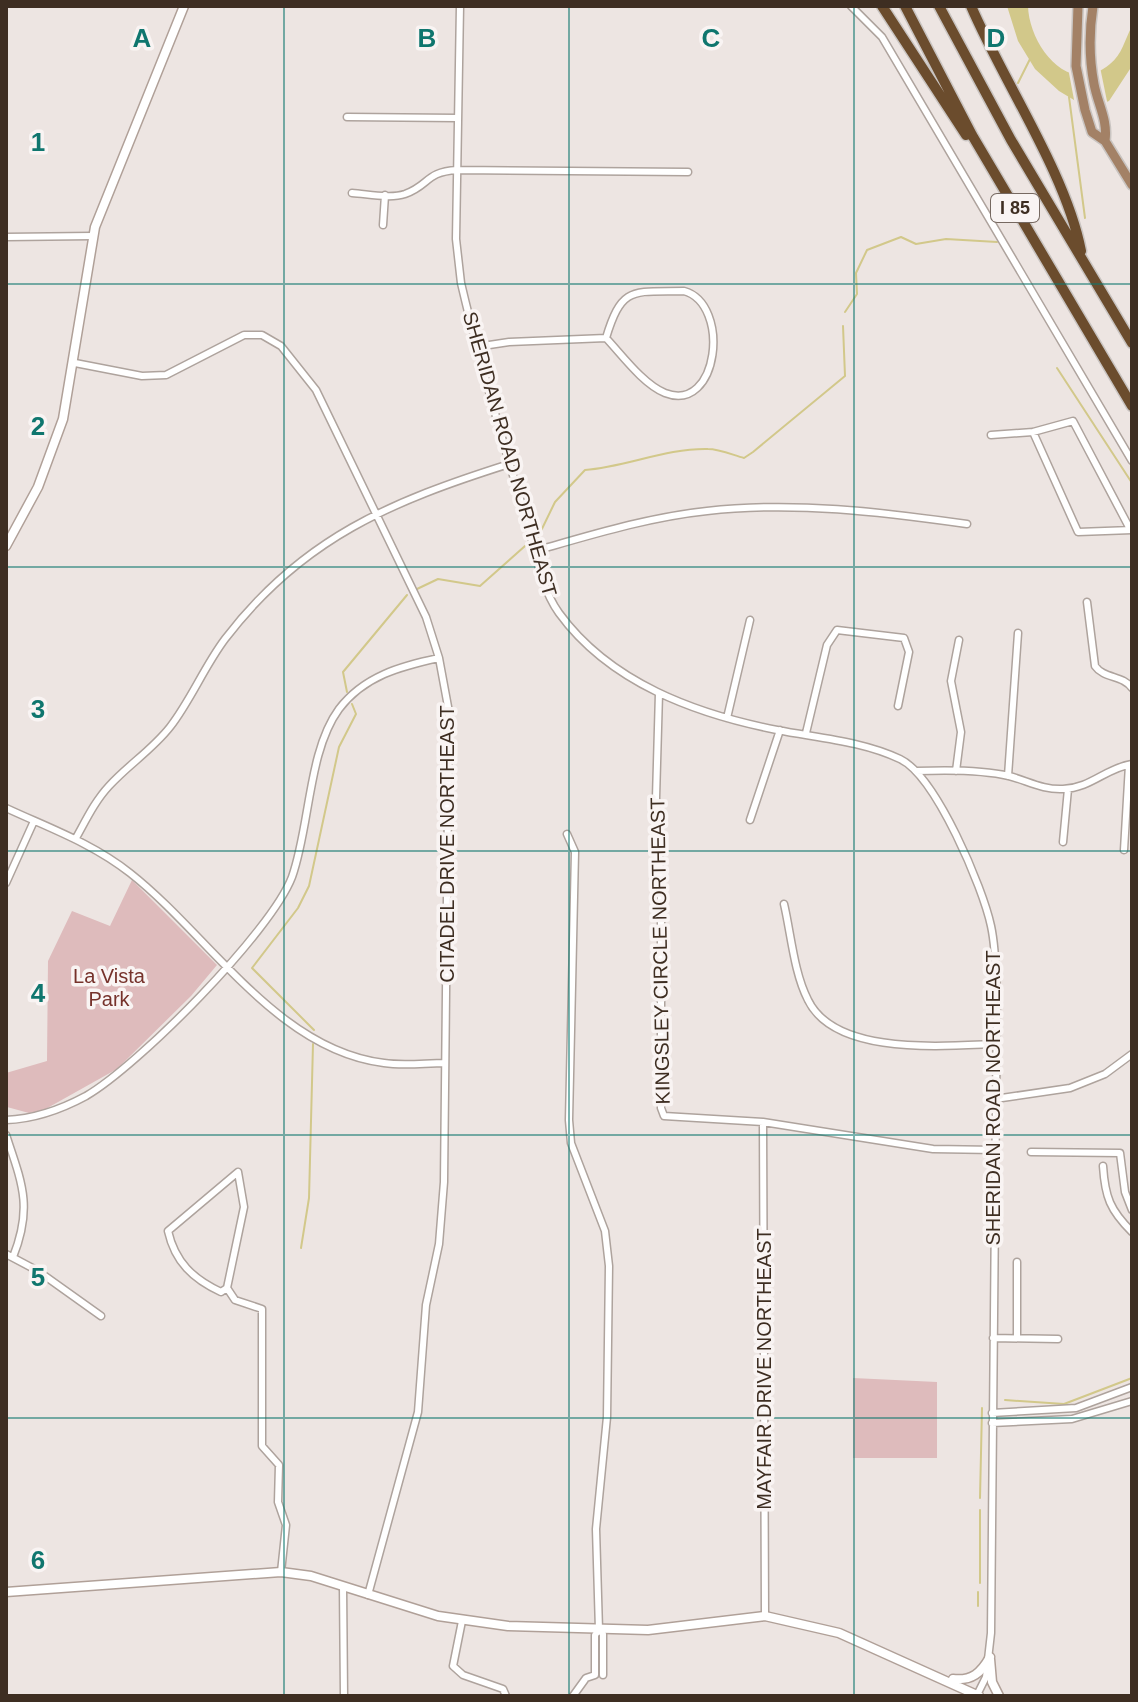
<svg xmlns="http://www.w3.org/2000/svg" width="1138" height="1702" font-family="Arial,sans-serif">
  <style>
    .green { fill: #debbbc }
    .water { fill: #d2c88a }
    .pier { fill: #ede5e2 }
    .lines { fill: none; stroke-linecap: round; stroke-linejoin: round }
    .stream { stroke: #d2c88a; stroke-width: 2 }
    .street-casing { stroke: #aea39d; stroke-width: 9 }
    .secondary-casing { stroke: #b0a098; stroke-width: 11 }
    .primary-casing { stroke: #c9c4c1; stroke-width: 12 }
    .highway-casing { stroke: #c9c4c1; stroke-width: 13 }
    .street { stroke: #fff; stroke-width: 6 }
    .secondary { stroke: #fff; stroke-width: 8 }
    .primary { stroke: #a38166; stroke-width: 9 }
    .highway { stroke: #6b4c2d; stroke-width: 10 }
    .grid { fill: none; stroke: #0f766e; stroke-width: 2; stroke-opacity: 0.55 }
    .labels { text-anchor: middle; dominant-baseline: central; stroke-width: 7; stroke-linejoin: round; paint-order: stroke }
    .shield { fill: #f9f4f3; stroke: #766961; stroke-width: 2 }
    .shield-label { font-size: 18px; font-weight: bold; fill: #3e2e22 }
    .street-label { font-size: 20px; fill: #3e2e22; stroke: #f9f4f3 }
    .park-label { font-size: 20px; fill: #76322b; stroke: #f9f4f3 }
    .grid-label { font-size: 26px; text-anchor: middle; font-weight: bold; fill: #0f766e; stroke: #f9f4f3; stroke-width: 7; stroke-linejoin: round; paint-order: stroke }
  </style>
  <rect width="100%" height="100%" fill="#ede5e2"/>
  <path class="green" d="M132 880 217 965 191 996 117 1069 42 1111 29 1113 7 1107 6 1073 47 1061 48 961 72 911 110 926Z
    M853 1378 937 1382V1458H853Z"/>
  <path class="water" d="M1007 6H1028C1029 45 1069 99 1110 64 1122 55 1125 39 1132 26V66L1109 101 1099 105 1079 103 1059 91 1035 69 1018 41Z"/>
  <path class="pier" d="M1100 67 1108 106 1099 109 1075 105 1068 68 1089 70Z"/>
  <g class="lines">
    <path class="stream" d="M1018 83 1030 59
      M1069 97 1085 218
      M845 312 857 294 856 273 867 250 901 237 916 244 946 239 997 242
      M1057 368 1132 483
      M538 537 555 502 585 470C626 467 666 448 708 449 719 449 733 455 744 458L753 452 845 376 843 326
      M417 589 438 579 480 586 525 546
      M347 692 343 672 407 595
      M314 1030 252 968 298 908 309 886 339 747 356 714 352 704
      M301 1248 309 1198 313 1044
      M1005 1400 1064 1404 1132 1378
      M980 1498 982 1408
      M980 1510V1583
      M978 1592V1606"/>
    <defs>
      <path id="street" d="M460 6 456 239 461 283C480 364 503 443 527 522 535 551 541 588 559 613 610 683 696 714 777 730 818 738 862 741 900 759 936 776 983 888 991 926 996 949 996 975 997 998L991 1633 986 1677 977 1695
        M851 6 882 37 1132 461
        M347 117 458 118
        M352 193C368 194 390 199 405 194 430 185 425 172 457 170L688 172
        M383 225 385 195
        M6 237 93 236
        M684 291C731 304 719 414 665 393 643 384 622 355 606 338 622 285 633 292 684 291Z
        M476 347 509 342 606 338
        M75 363 142 376 166 375 244 335H262L281 346 316 390 426 617 439 658 449 712 444 1182 439 1244 426 1305 418 1412 368 1595
        M1033 432 1078 532 1132 530
        M991 435 1033 432 1073 421 1130 529
        M535 551C591 535 649 517 707 511 794 501 881 512 967 524
        M1087 602 1095 666C1104 679 1123 675 1132 688
        M659 693 656 798 661 897V1108L664 1116 763 1122 933 1149 995 1150
        M727 718 750 620
        M806 733 827 645 837 630 904 638 909 652 898 706
        M916 771C942 770 984 770 1009 776 1028 781 1043 790 1063 789 1091 788 1106 768 1132 764
        M956 771 961 732 951 681 959 640
        M1008 776 1018 633
        M6 808C49 828 92 843 130 873 209 935 277 1050 384 1063 404 1066 425 1063 445 1063
        M750 820 780 730
        M567 834 575 852 569 1120 571 1143 605 1231 609 1266 607 1417 596 1529 599 1630 595 1635V1675L586 1678 573 1696
        M76 838C86 820 95 801 109 786 128 765 152 750 170 727 191 700 204 667 225 639 302 538 392 501 509 464
        M1063 842 1068 789
        M1124 850 1129 765
        M6 883 34 821
        M784 904C791 934 794 973 808 1000 835 1056 943 1046 996 1044
        M995 1099 1070 1088 1105 1074 1132 1054
        M6 1120C35 1119 60 1110 86 1096 138 1066 271 932 292 877 310 827 308 751 339 709 364 676 401 666 439 658
        M763 1122 765 1616
        M6 1135C22 1183 33 1207 13 1257
        M1031 1152 1120 1153 1125 1192 1132 1210
        M1103 1166C1105 1197 1110 1210 1132 1232
        M238 1172 244 1207 227 1288 221 1292C193 1279 175 1262 168 1231Z
        M6 1254 38 1271 101 1316
        M227 1288 235 1300 262 1309V1446L279 1465 278 1502 286 1525 281 1572
        M993 1338 1058 1339
        M1017 1338V1262
        M992 1413 1076 1408 1132 1387
        M992 1423 1072 1419 1132 1401
        M343 1586 344 1696
        M462 1621 453 1666 463 1675 503 1689 506 1696
        M599 1630 603 1634V1675"/>
      <path id="secondary" d="M6 546 38 487 63 419 95 227 184 6
        M6 1592 281 1572 311 1576 438 1616 508 1626 648 1630 765 1616 839 1633 979 1696
        M990 1659 992 1682 999 1696
        M953 1679C972 1681 981 1673 990 1657"/>
      <path id="primary" d="M1078 6 1076 66 1085 110 1092 132 1105 141 1132 185
        M1093 6C1089 32 1089 58 1094 84 1098 105 1108 120 1105 141"/>
      <path id="highway" d="M882 6 966 135
        M905 6 972 135 1132 406
        M939 6 1011 140 1132 343
        M971 6C1003 81 1066 173 1081 251"/>
    </defs>
    <use href="#street" class="street-casing"/>
    <use href="#secondary" class="secondary-casing"/>
    <use href="#primary" class="primary-casing"/>
    <use href="#highway" class="highway-casing"/>
    <use href="#street" class="street"/>
    <use href="#secondary" class="secondary"/>
    <use href="#primary" class="primary"/>
    <use href="#highway" class="highway"/>
  </g>
  <path class="grid" d="M284 6V1696M569 6V1696M854 6V1696M6 284H1132M6 567H1132M6 851H1132M6 1135H1132M6 1418H1132"/>
  <g class="labels">
    <rect class="shield" x="991" y="194" width="48" height="28" rx="6"/>
    <g class="shield-label">
      <text x="1015" y="208">I 85</text>
    </g>
    <g class="street-label">
      <text transform="translate(510 454) rotate(74)">SHERIDAN ROAD NORTHEAST</text>
      <text transform="translate(447 844) rotate(-90)">CITADEL DRIVE NORTHEAST</text>
      <text transform="translate(660 951) rotate(-91)">KINGSLEY CIRCLE NORTHEAST</text>
      <text transform="translate(993 1098) rotate(-90)">SHERIDAN ROAD NORTHEAST</text>
      <text transform="translate(764 1369) rotate(-90)">MAYFAIR DRIVE NORTHEAST</text>
    </g>
    <g class="park-label">
      <text x="109" y="976">La Vista<tspan x="109" dy="23">Park</tspan></text>
    </g>
  </g>
  <g class="grid-label">
    <text x="142" y="47">A</text>
    <text x="427" y="47">B</text>
    <text x="711" y="47">C</text>
    <text x="996" y="47">D</text>
    <text x="38" y="151">1</text>
    <text x="38" y="435">2</text>
    <text x="38" y="718">3</text>
    <text x="38" y="1002">4</text>
    <text x="38" y="1286">5</text>
    <text x="38" y="1569">6</text>
  </g>
  <rect width="1138" height="1702" fill="none" stroke="#3e2e22" stroke-width="16"/>
</svg>
